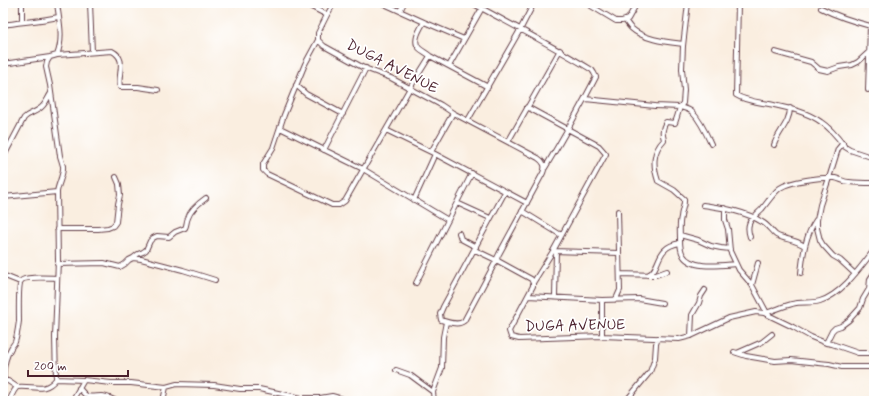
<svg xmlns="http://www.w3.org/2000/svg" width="877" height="404" font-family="Mynerve,sans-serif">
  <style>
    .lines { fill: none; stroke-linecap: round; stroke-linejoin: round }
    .street-casing { stroke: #643e46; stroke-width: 6 }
    .street { stroke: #fff; stroke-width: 4 }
    .labels { text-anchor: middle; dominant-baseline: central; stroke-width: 3.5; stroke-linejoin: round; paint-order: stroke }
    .street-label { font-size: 15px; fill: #4a1f2b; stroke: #fff }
  </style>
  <rect width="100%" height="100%" fill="#fff"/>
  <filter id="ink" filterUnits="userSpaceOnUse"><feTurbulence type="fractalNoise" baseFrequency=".025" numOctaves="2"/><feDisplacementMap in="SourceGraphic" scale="8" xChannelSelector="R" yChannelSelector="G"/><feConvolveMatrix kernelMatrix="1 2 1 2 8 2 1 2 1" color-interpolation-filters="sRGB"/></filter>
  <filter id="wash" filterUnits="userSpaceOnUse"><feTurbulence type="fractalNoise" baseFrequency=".012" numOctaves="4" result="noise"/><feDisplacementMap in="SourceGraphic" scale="16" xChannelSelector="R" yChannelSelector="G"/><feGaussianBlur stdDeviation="0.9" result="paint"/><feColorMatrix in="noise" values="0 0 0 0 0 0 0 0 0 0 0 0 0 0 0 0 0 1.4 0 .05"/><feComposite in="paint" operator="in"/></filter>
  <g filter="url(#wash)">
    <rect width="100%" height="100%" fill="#faeee0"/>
  </g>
  <g filter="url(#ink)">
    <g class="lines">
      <defs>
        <path id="street" d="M22 3V22
          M90 3 92 52
          M304 3 327 15
          M334 3 327 15 318 33V40L324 46 362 67 391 78 441 105 453 113 538 158C544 162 546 166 543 173L499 254 497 258 498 261 531 279 533 283V286L509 331 511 337 519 339 602 336 679 339 691 336 729 318 756 312 764 313 793 327 811 337 826 343 832 344 858 353H874
          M382 3 424 22 464 39
          M472 3C512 25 553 46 592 70L594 73 596 77C580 108 563 138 545 168
          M586 3 616 21H622L628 19 637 3
          M738 3 736 95C745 101 758 102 769 104 787 108 806 111 821 122 829 127 839 139 845 147L850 150 874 158
          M821 8C838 17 855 22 874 27
          M400 11 404 3
          M625 20C627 23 629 26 631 28 644 40 667 42 683 44
          M3 25C21 22 40 21 58 17
          M318 40 305 64 284 115 273 148 263 164V170L267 174 332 205H339L345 201 410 88 430 56C427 53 422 51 419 48 412 41 420 29 424 22
          M775 52 811 62 819 69 828 71 839 67 852 65 858 62 870 51
          M57 55 112 51C128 59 117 74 120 87H138L158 90
          M430 56 488 87
          M3 64 50 57
          M449 66 482 8
          M296 85 306 94 343 114
          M868 90 870 26
          M585 99 655 106 680 107 683 103 684 90 682 69 683 46 688 3
          M527 107 599 146 606 154 553 251 533 283
          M468 120 520 30 534 3
          M280 128 363 169 448 220
          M386 130 435 154 527 203
          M508 142 560 50
          M843 143 838 149 829 178 820 205 817 220V228L820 240 823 245 833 256 840 260 855 274
          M711 144C707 135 699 119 692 112 689 109 684 108 680 107L677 117 675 123 666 122C662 129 662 133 664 140 652 152 653 166 658 181L674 190 684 199C685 205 681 211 681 217 679 224 680 232 680 239 680 244 680 250 683 255 691 270 722 265 736 264
          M774 145C778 132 790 123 790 108
          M324 150 366 68
          M431 152 453 113
          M3 162 5 154 24 118C29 113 34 113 39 109 45 106 47 99 51 93
          M3 197 57 192
          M414 200 435 154
          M457 203 490 218
          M703 205C722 208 745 211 762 222 768 225 771 231 776 235 781 238 788 239 794 241 798 242 801 244 805 246
          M725 208V220L728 229 730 251 739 270 752 285 767 313
          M522 211 561 235
          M57 229H98L108 228 113 226 116 222 118 204 120 195 119 184 116 177
          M459 233 461 239 476 247
          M680 235 698 240 711 246 721 248 730 249
          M750 237C745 222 752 219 762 209 768 202 773 193 780 188 790 181 822 177 835 178 840 179 844 182 849 182 858 183 866 183 874 183
          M475 250 498 261
          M553 251 619 253
          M133 258 138 254 143 252 146 250 150 241 153 238 157 236 169 237 175 232 185 228C187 225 186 222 188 218 190 210 199 203 206 198
          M496 261 464 321C458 326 448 322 441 320L440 314 443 307 505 192
          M57 264 104 263 120 267 125 264 129 260 133 258 141 259 183 270 215 280
          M801 273C803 255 805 236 816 220
          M3 274 5 276 20 282
          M620 274 656 275 667 271
          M648 275C662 268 654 247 680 243
          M416 283 472 173
          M752 285 758 263
          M528 296 602 300 639 299 662 303
          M555 297 556 251
          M616 299 620 290 618 211
          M602 300V336
          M765 313C774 311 783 306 792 304 801 301 811 304 820 301 842 294 860 268 874 250
          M691 336 692 315 699 303 701 296 705 290
          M826 343 832 331 835 328 841 326 849 320 860 308 863 299 869 289 870 279 874 273
          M734 352 746 356 775 361 791 360 819 363 829 364 842 367H874
          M737 353 762 342 772 334
          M396 370 410 375 433 392
          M56 379 84 380 111 383H131L166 387 177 384 214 385 240 389H259L302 398H320L332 396 350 401
          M3 380 8 381 17 387
          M4 380C3 369 5 358 11 348 12 346 14 344 15 342 17 336 18 328 19 321 19 314 18 285 21 281 24 276 51 278 57 278
          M79 388C89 400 87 396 101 396 107 396 112 399 116 401
          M9 401 14 391 17 387C33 385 44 394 56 379L55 337 58 260 57 192C58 184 64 174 63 166 62 163 61 159 60 156L50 85 46 67 47 62 50 57 57 55C64 38 59 20 57 3
          M72 401 84 380
          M163 401 166 387
          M434 401 433 392 442 368 443 337 446 322
          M626 401 650 372 655 358 656 344 658 338"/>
      </defs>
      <use href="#street" class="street-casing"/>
      <use href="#street" class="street"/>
    </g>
  </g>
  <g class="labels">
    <g class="street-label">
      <text transform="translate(392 67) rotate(27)">DUGA AVENUE</text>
      <text transform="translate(575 326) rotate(-1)">DUGA AVENUE</text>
    </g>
  </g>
  <rect width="877" height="404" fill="none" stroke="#fff" stroke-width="16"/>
  <path d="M28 370v6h100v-6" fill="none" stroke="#4a1f2b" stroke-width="2"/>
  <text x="34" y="370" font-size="12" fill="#4a1f2b" stroke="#ffffff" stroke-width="3" paint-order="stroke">200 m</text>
</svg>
